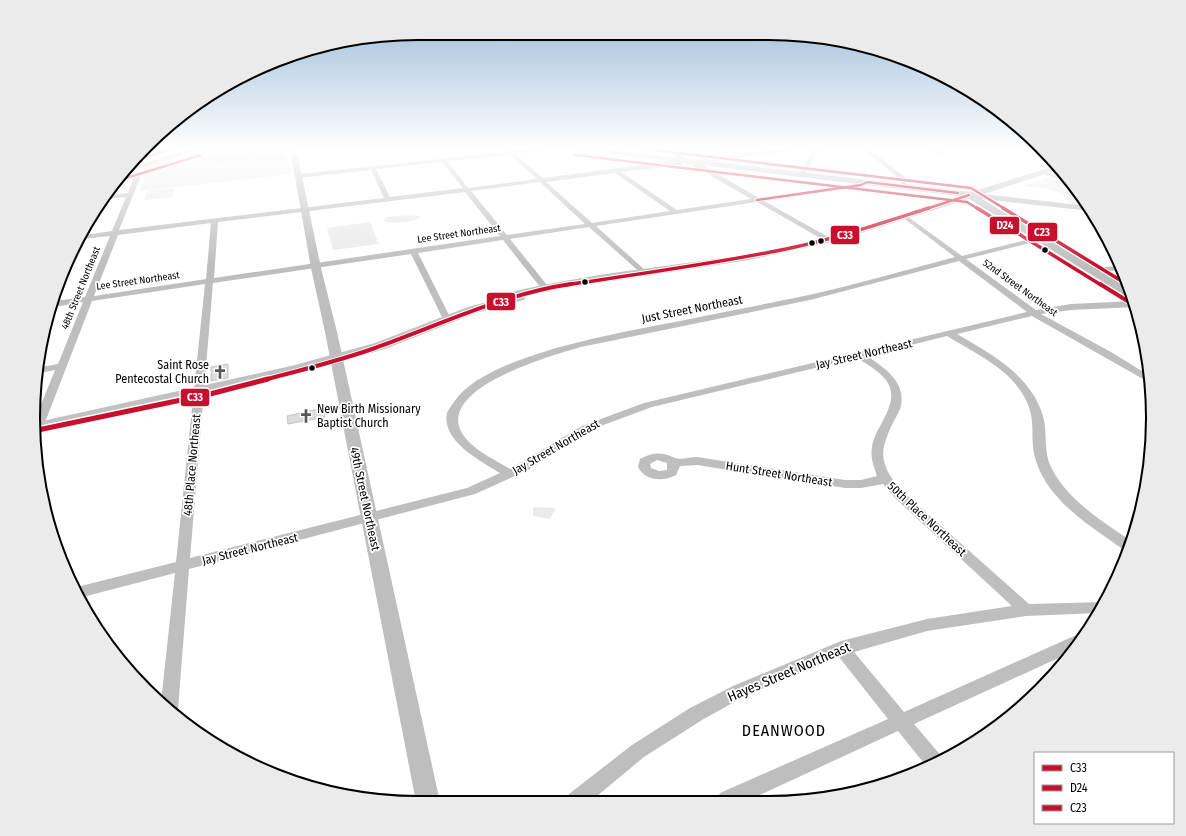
<svg xmlns="http://www.w3.org/2000/svg" width="1186" height="836" font-family="'Fira Sans Condensed',sans-serif">
  <style>
    .green { fill: #eaeaea }
    .building { fill: #dcdcdc; stroke: #c5c5c5 }
    .lines { fill: none; stroke-linecap: round; stroke-linejoin: round }
    .minor { fill: #bebebe; fill-rule: evenodd }
    .tertiary { fill: #bebebe; fill-rule: evenodd }
    .secondary { fill: #c1c1c1; fill-rule: evenodd }
    .bus-1-far3-casing { stroke: #fff; stroke-width: 4 }
    .bus-1-far2-casing { stroke: #fff; stroke-width: 5.5 }
    .bus-1-far1-casing { stroke: #fff; stroke-width: 6 }
    .bus-1-casing { stroke: #fff; stroke-width: 8 }
    .bus-2-far2-casing { stroke: #fff; stroke-width: 4 }
    .bus-2-far1-casing { stroke: #fff; stroke-width: 5.5 }
    .bus-2-casing { stroke: #fff; stroke-width: 6 }
    .bus-3-far2-casing { stroke: #fff; stroke-width: 4 }
    .bus-3-far1-casing { stroke: #fff; stroke-width: 5.5 }
    .bus-3-casing { stroke: #fff; stroke-width: 6 }
    .bus-1-far3 { stroke: #c8102e; stroke-width: 2.5 }
    .bus-1-far2 { stroke: #c8102e; stroke-width: 3.5 }
    .bus-1-far1 { stroke: #c8102e; stroke-width: 4 }
    .bus-1 { stroke: #c8102e; stroke-width: 5 }
    .bus-2-far2 { stroke: #c8102e; stroke-width: 2.5 }
    .bus-2-far1 { stroke: #c8102e; stroke-width: 3.5 }
    .bus-2 { stroke: #c8102e; stroke-width: 4 }
    .bus-3-far2 { stroke: #c8102e; stroke-width: 2.5 }
    .bus-3-far1 { stroke: #c8102e; stroke-width: 3.5 }
    .bus-3 { stroke: #c8102e; stroke-width: 4 }
    .bus-dot { fill: #000; stroke: #fff; stroke-width: 1.5 }
    .labels { text-anchor: middle; dominant-baseline: central; stroke-width: 3.5; stroke-linejoin: round; paint-order: stroke }
    .far-street-label { font-size: 10px; fill: #000; stroke: #fff }
    .street-label { font-size: 12px; fill: #000; stroke: #fff }
    .poi-label { font-size: 12px; fill: #000; stroke: #fff; text-anchor: end }
    .near-street-label { font-size: 14px; fill: #000; stroke: #fff }
    .near-neighbourhood-label { font-size: 16px; letter-spacing: 1px; fill: #000; stroke: #fff }
    .rim { fill: none; stroke: #000; stroke-width: 2 }
    .line-badge { stroke: #fff; stroke-width: 1.5 }
    .badge-label { font-size: 11px; text-anchor: middle; font-weight: bold; fill: #fff }
  </style>
  <rect width="100%" height="100%" fill="#fff"/>
  <path class="green" d="M202 148H286L291 174 140 191 146 172 137 169Z
    M1050 177 1070 182 1087 205 1069 203C1063 187 1038 188 1024 186Z
    M175 188 173 197 144 200 147 191Z
    M412 215 421 217C414 223 392 224 383 221L386 217Z
    M370 222 379 244 333 250 327 228Z
    M536 507 554 508 555 509 550 519 533 516V508Z"/>
  <path class="building" d="M254 148H283L284 159 260 161 259 156 217 162V158L202 159 203 150Z
    M228 364V378L211 381V367Z
    M323 408 325 417 288 424 287 416Z"/>
  <g class="lines">
    <path class="minor" d="M194 148H202L133 171 140 172V178L119 230 384 198 371 170 299 178 296 176 299 174 507 152 505 150 508 148 512 151 558 148 515 154 543 178 681 160 662 148C670 148 685 154 686 162L680 165 621 172 677 210 751 199 694 166V161L704 158 794 148H810L699 163 759 198 860 183 867 180 870 182 861 187 764 201 830 238V242H827L757 202 596 226 646 271V275H643L589 227 510 239 551 290 547 292H544L503 240 418 253 451 319 447 322 443 319 411 254 213 283 190 558 467 488 500 473C481 461 441 441 447 413 448 410 452 405 454 402 485 354 625 332 680 321 723 312 766 304 809 295 858 284 906 270 955 257L902 217V215L904 214 962 256 1042 236V240L966 259 1036 310 1071 304 1134 301 1135 307 1071 310 1041 314 1111 352 1150 376V383L1032 316 957 334C991 354 1031 375 1043 416 1048 433 1043 451 1051 467 1067 500 1102 521 1131 541L1127 551C1120 548 1113 542 1107 538 1079 519 1046 494 1036 461 1028 435 1039 420 1022 393 1006 367 973 352 947 336L867 356C885 368 908 383 900 409 896 418 890 427 887 437 884 444 882 453 884 461 887 474 895 482 903 492L1029 604 1105 602 1098 613 1026 616 927 631 854 652 904 712 1074 636 1080 634 1084 636 1074 651 914 724 943 758V760L927 767 898 731 749 800H717L720 793 888 719 839 657 745 696 702 720 644 757 591 801H566L569 794 632 745 690 708 733 686 841 641 927 619 1012 606 895 498 883 484 861 488H845L697 465 680 466 676 475C663 482 645 481 638 467L640 459C654 452 661 452 675 458 681 460 691 457 697 457L845 480H861L877 476C874 466 870 458 872 447 875 426 900 405 888 383 881 372 868 365 857 358L652 407 590 430 528 470 475 494 189 569 178 709 175 715 161 702 175 573 79 598 73 588 176 562 205 284 92 301 44 425 38 428V412L55 370 36 374V368L58 364 83 302 54 307V301L85 297 110 236 82 239 85 235 112 231 126 197 107 199 109 195 128 193 135 174 123 172 125 169ZM510 155 537 179 468 188 447 161ZM442 162 463 188 390 197 376 169ZM615 173 670 211 592 223 546 182ZM540 182 585 224 507 235 471 191ZM465 192 500 236 214 278 218 222ZM211 223 206 279 94 296 118 235ZM959 261 1027 312 644 403 582 426 510 469C494 459 468 448 460 429 443 386 553 355 581 347L810 300ZM657 460 667 463V470L659 471 651 468 650 464Z
      M813 148H819L805 175 800 176Z
      M862 148H868L905 177 907 188H903L900 179Z
      M927 148H935L946 153 941 154Z
      M1041 170 1067 178 1070 182 1039 173Z
      M1120 266 1122 270 1090 272 1086 270 1090 268Z"/>
    <path class="tertiary" d="M290 148H296L321 268 337 332 440 802H416L325 332 311 268Z
      M966 193H972L1131 290 1134 299 1129 298 966 197Z"/>
    <path class="secondary" d="M572 148H595L971 192 1058 165 1061 169 984 194 1087 206 1091 211 972 198 836 241 749 260 565 288 526 296 524 300 476 313 385 349 299 373 38 432V422L291 366 375 343 468 307 506 297 512 292C589 273 669 267 748 254 820 242 889 218 958 196L576 150Z"/>
    <defs>
      <path id="bus-1-far3" d="M757 200 861 185 867 182 958 193
        M926 209 969 195"/>
      <path id="bus-1-far2" d="M565 285C639 274 713 264 786 249 835 239 882 223 929 208"/>
      <path id="bus-1-far1" d="M264 380C301 370 339 361 375 348 440 325 503 294 571 284"/>
      <path id="bus-1" d="M38 430 210 394 268 379"/>
      <path id="bus-2-far2" d="M575 155 967 202 978 209
        M126 178 201 155"/>
      <path id="bus-2-far1" d="M977 208 1101 285"/>
      <path id="bus-2" d="M1100 284 1129 302"/>
      <path id="bus-3-far2" d="M635 148 971 188 1005 209
        M132 161 175 148"/>
      <path id="bus-3-far1" d="M1003 208 1128 285"/>
      <path id="bus-3" d="M1126 284 1128 285"/>
    </defs>
    <use href="#bus-1-far3" class="bus-1-far3-casing"/>
    <use href="#bus-1-far2" class="bus-1-far2-casing"/>
    <use href="#bus-1-far1" class="bus-1-far1-casing"/>
    <use href="#bus-1" class="bus-1-casing"/>
    <use href="#bus-2-far2" class="bus-2-far2-casing"/>
    <use href="#bus-2-far1" class="bus-2-far1-casing"/>
    <use href="#bus-2" class="bus-2-casing"/>
    <use href="#bus-3-far2" class="bus-3-far2-casing"/>
    <use href="#bus-3-far1" class="bus-3-far1-casing"/>
    <use href="#bus-3" class="bus-3-casing"/>
    <use href="#bus-1-far3" class="bus-1-far3"/>
    <use href="#bus-1-far2" class="bus-1-far2"/>
    <use href="#bus-1-far1" class="bus-1-far1"/>
    <use href="#bus-1" class="bus-1"/>
    <use href="#bus-2-far2" class="bus-2-far2"/>
    <use href="#bus-2-far1" class="bus-2-far1"/>
    <use href="#bus-2" class="bus-2"/>
    <use href="#bus-3-far2" class="bus-3-far2"/>
    <use href="#bus-3-far1" class="bus-3-far1"/>
    <use href="#bus-3" class="bus-3"/>
  </g>
  <linearGradient id="sky" x2="0" y2="1"><stop stop-color="#96b7d6"/><stop offset="0.56" stop-color="#fff"/><stop offset="1" stop-color="#fff" stop-opacity="0"/></linearGradient>
  <rect width="1186" height="265" fill="url(#sky)"/>
  <defs>
    <symbol id="church-bare" viewBox="-9 -9 18 18"><path d="M-1.2-6h2.4v3.5h3.3v2.4h-3.3V6h-2.4V-.1h-3.3v-2.4h3.3Z" fill="#595959" stroke="#fff" stroke-width="2.5" paint-order="stroke"/></symbol>
  </defs>
  <g fill-rule="evenodd">
    <use href="#church-bare" x="210" y="362" width="20" height="20"/>
    <use href="#church-bare" x="296" y="406" width="20" height="20"/>
  </g>
  <g class="bus-dot">
    <circle cx="821" cy="241" r="3.5"/>
    <circle cx="812" cy="243" r="3.5"/>
    <circle cx="1045" cy="250" r="3.5"/>
    <circle cx="585" cy="282" r="3.5"/>
    <circle cx="312" cy="368" r="3.5"/>
  </g>
  <g class="labels">
    <g class="far-street-label">
      <text transform="translate(459 234) rotate(-8)">Lee Street Northeast</text>
      <text transform="translate(138 281) rotate(-8)">Lee Street Northeast</text>
      <text transform="translate(81 288) rotate(-68)">48th Street Northeast</text>
      <text transform="translate(1020 288) rotate(36)">52nd Street Northeast</text>
    </g>
    <g class="street-label">
      <text transform="translate(692 309) rotate(-11)">Just Street Northeast</text>
      <text transform="translate(864 354) rotate(-13)">Jay Street Northeast</text>
      <text transform="translate(556 447) rotate(-30)">Jay Street Northeast</text>
      <text transform="translate(192 465) rotate(-85)">48th Place Northeast</text>
      <text transform="translate(779 474) rotate(9)">Hunt Street Northeast</text>
      <text transform="translate(365 499) rotate(78)">49th Street Northeast</text>
      <text transform="translate(927 519) rotate(43)">50th Place Northeast</text>
      <text transform="translate(250 549) rotate(-14)">Jay Street Northeast</text>
    </g>
    <g class="poi-label">
      <text x="209" y="365">Saint Rose<tspan x="209" dy="14">Pentecostal Church</tspan></text>
      <text x="317" y="409" text-anchor="start">New Birth Missionary<tspan x="317" dy="14">Baptist Church</tspan></text>
    </g>
    <g class="near-street-label">
      <text transform="translate(789 672) rotate(-23)">Hayes Street Northeast</text>
    </g>
    <g class="near-neighbourhood-label">
      <text x="784" y="730">DEANWOOD</text>
    </g>
  </g>
  <path d="M0 0H1186V836H0ZM418 40H768A378 378 0 0 1 1146 418V418A378 378 0 0 1 768 796H418A378 378 0 0 1 40 418V418A378 378 0 0 1 418 40Z" fill="#ebebeb" fill-rule="evenodd"/>
  <path class="rim" d="M418 40H768A378 378 0 0 1 1146 418V418A378 378 0 0 1 768 796H418A378 378 0 0 1 40 418V418A378 378 0 0 1 418 40Z"/>
  <g class="line-badge">
    <rect x="989" y="216" width="31" height="19" rx="4" fill="#c8102e"/>
    <rect x="1027" y="222" width="31" height="20" rx="4" fill="#c8102e"/>
    <rect x="830" y="225" width="30" height="20" rx="4" fill="#c8102e"/>
    <rect x="486" y="292" width="30" height="19" rx="4" fill="#c8102e"/>
    <rect x="180" y="388" width="30" height="19" rx="4" fill="#c8102e"/>
  </g>
  <g class="badge-label">
    <text x="1005" y="229">D24</text>
    <text x="1042" y="236">C23</text>
    <text x="845" y="239">C33</text>
    <text x="501" y="306">C33</text>
    <text x="195" y="401">C33</text>
  </g>
  <rect x="1034" y="752" width="140" height="72" fill="#ffffff" stroke="#999999"/>
  <rect x="1042" y="765" width="20" height="6" fill="#c8102e" stroke="#999999"/>
  <text x="1070" y="772" font-size="12" fill="#000000">C33</text>
  <rect x="1042" y="785" width="20" height="6" fill="#c8102e" stroke="#999999"/>
  <text x="1070" y="792" font-size="12" fill="#000000">D24</text>
  <rect x="1042" y="805" width="20" height="6" fill="#c8102e" stroke="#999999"/>
  <text x="1070" y="812" font-size="12" fill="#000000">C23</text>
</svg>
